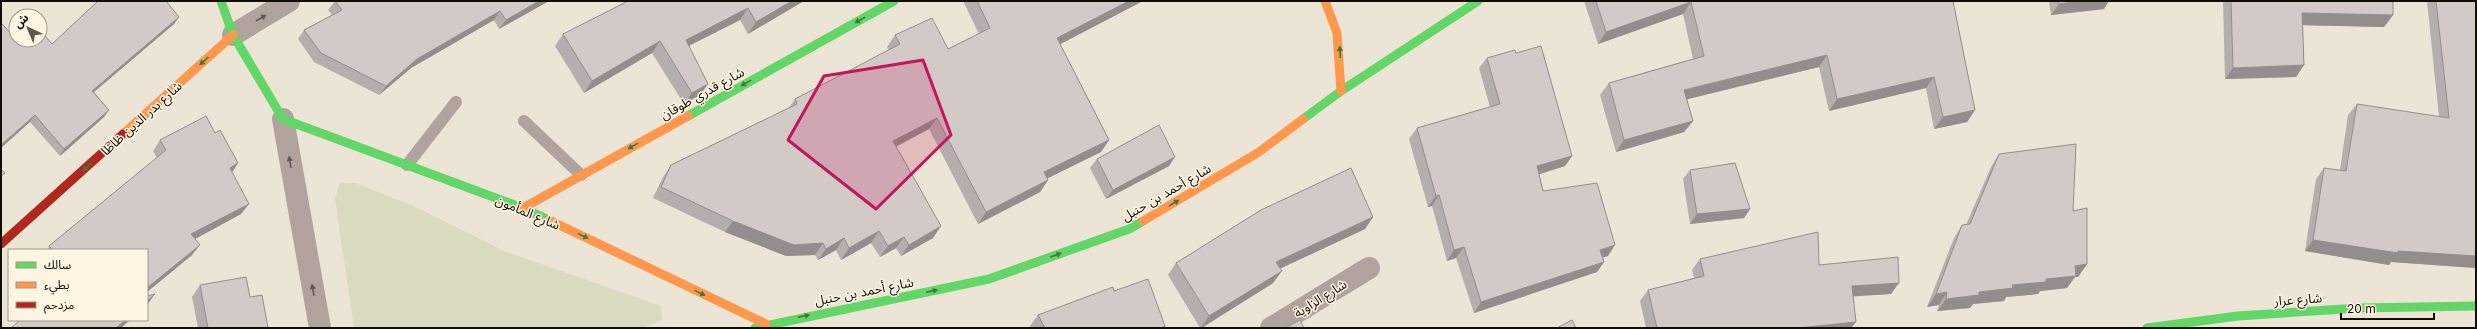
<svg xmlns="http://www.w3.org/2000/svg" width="2477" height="329" font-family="Inter,'Noto Sans Arabic',sans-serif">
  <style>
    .green { fill: #d9dac0 }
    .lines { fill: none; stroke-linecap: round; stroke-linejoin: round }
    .lane { stroke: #b0a39e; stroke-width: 12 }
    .street { stroke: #b0a39e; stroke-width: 22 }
    .fast { stroke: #63d668; stroke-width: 9 }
    .slow { stroke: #ff974d; stroke-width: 9 }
    .jam { stroke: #b3261e; stroke-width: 9 }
    .wall { fill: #b5aeac }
    .shaded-wall { fill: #948d8c }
    .building { fill: #d3cac8; stroke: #948d8c }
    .oneway { fill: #605851 }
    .oneway2 { fill: #3e7b3b }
    .marked { fill: #c2185b; fill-opacity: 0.2; stroke: #c2185b; stroke-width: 3; stroke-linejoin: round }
    .labels { text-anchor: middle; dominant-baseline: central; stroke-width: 3; stroke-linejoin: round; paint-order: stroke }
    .street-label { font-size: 13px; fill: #110c04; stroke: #fff5e3 }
  </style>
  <rect width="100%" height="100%" fill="#ece4d4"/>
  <path class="green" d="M340 183H355L411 205 504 251 661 306 662 320 643 328H354L335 198Z"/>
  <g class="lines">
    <path class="lane" d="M524 121 581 175
      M407 165 456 102"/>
    <path class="street" d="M233 35 289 1
      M283 119 320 328
      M1271 328 1369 268"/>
    <path class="fast" d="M221 1 233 35 283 119 523 208 549 220
      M688 116 894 1
      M1303 119 1341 91 1478 1
      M755 328 989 279 1129 229 1143 221
      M2147 328 2238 316 2359 308 2476 306"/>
    <path class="slow" d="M1325 1 1337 33 1341 91
      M123 134 233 35
      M523 208 688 116
      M549 220 766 324
      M1143 221 1259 152 1303 119"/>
    <path class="jam" d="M1 244 123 134"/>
  </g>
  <path class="wall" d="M335 1H549L499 29 494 20 411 68 379 95 314 62 298 39 304 30 332 15 328 10Z
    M804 1 748 34 740 20 689 46 700 95 684 104 652 53 584 93 555 46 563 34Z
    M963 1H1143L1060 44 1109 140 1101 152 1047 178 1048 180 1040 192 978 224 929 129 896 147 933 238 901 256 896 248 880 257 871 243 841 260 836 250 818 260 815 255 786 256 725 232 653 198 663 177 671 165 788 109 795 99 889 50 887 47 895 35 948 49 979 34Z
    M1584 1H1953L1975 110 1967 122 1934 129 1926 88 1829 111 1819 67 1687 99 1693 121 1684 132 1616 152 1600 95 1609 83 1693 59 1683 14 1598 44Z
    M2049 1H2109L2104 9 2051 15Z
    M2223 1H2393V15L2384 27 2303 25 2304 65 2296 77 2225 79Z
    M2427 1H2476V268L2391 262 2389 265 2305 251 2316 179 2324 168 2340 170 2348 115 2357 104 2439 117Z
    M179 17 174 24 94 92 109 110 104 117 60 156 30 122 21 44H52Z
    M1516 53 1572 156 1565 166 1539 174 1543 191 1608 256 1603 257 1604 262 1597 272 1474 313 1456 258 1447 261 1432 206 1428 207 1409 139 1417 128 1490 107 1479 68 1487 58Z
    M215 133 238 163 232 172 241 214 195 239 192 255 147 292V250H47L49 246 157 158 153 151 160 140Z
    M1999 154 2073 211 2087 264 2078 277H2075L2067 288 2040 291 2038 294 2006 297 2004 301 1973 304 1970 308 1937 311 1939 305 1927 307 1954 238 1962 225H1966L1991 167Z
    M1097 159 1169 166 1106 199 1090 168Z
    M1690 170 1750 209 1744 218 1690 224 1683 179Z
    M1373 217 1365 229 1280 269 1273 283 1202 328H1200L1168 275 1176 263Z
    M1700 259 1819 265 1891 294 1853 296 1856 322 1851 328H1646L1640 301 1648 290 1694 278 1692 270Z
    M200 285 250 297 268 328H198L192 297Z
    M1114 291 1164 328H1031L1030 326 1038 315Z"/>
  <path class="shaded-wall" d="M539 1H549L499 29 506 20Z
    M792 1H804L748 34 756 22Z
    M1129 1H1143L1049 50 1057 38Z
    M2079 1H2109L2104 9 2051 15 2059 4Z
    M1691 2 1683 14 1598 44 1606 32Z
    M748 8 740 20 678 51 686 40Z
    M500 11 494 20 411 68 379 95 386 86 417 59Z
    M2302 13 2393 15 2384 27 2294 25Z
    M179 17 174 24 88 97 92 91Z
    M660 41 652 53 584 93 592 81Z
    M1827 55 1819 67 1676 102 1684 90Z
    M2304 65 2296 77 2225 79 2233 68Z
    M1934 77 1926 88 1829 111 1837 99Z
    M708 84 700 95 684 104 692 93Z
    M109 110 104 117 60 156 64 149Z
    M1975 110 1967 122 1934 129 1943 117Z
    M35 115 30 122 1 148V145Z
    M937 118 929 129 885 152 893 141Z
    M1693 121 1684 132 1616 152 1624 140Z
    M1109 140 1101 152 1036 184 1044 172Z
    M1572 156 1565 166 1530 177 1537 166Z
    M1175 157 1169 166 1106 199 1113 190Z
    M238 163 231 174 230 168Z
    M1048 180 1040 192 978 224 986 212Z
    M1439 195 1432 206 1428 207 1436 196Z
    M249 204 241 214 184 245 191 234Z
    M1750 209 1744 218 1690 224 1697 214Z
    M1373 217 1365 229 1268 274 1276 262Z
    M733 221 823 243 815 255 786 256 725 232Z
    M941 226 933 238 901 256 909 245Z
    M879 231 871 243 841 260 849 248Z
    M904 237 896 248 880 257 888 246Z
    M844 238 836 250 818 260 826 249Z
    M2313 240 2398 251 2476 256V268L2391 262 2389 265 2305 251Z
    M200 245 192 255 147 292V288Z
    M1615 245 1608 256 1593 260 1600 250Z
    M1464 247 1456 258 1447 261 1454 250Z
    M1604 262 1597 272 1474 313 1481 302Z
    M2087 264 2078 277H2075L2067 288 2040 291 2038 294 2006 297 2004 301 1973 304 1970 308 1937 311 1946 299 2046 279 2075 266Z
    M1282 271 1273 283 1201 328 1209 316Z
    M1899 283 1891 294 1844 297 1852 286Z
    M1947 292 1939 305 1927 307 1936 294Z
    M155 294 147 305V301Z
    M125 320H130L121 328H116Z
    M1856 322 1851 328H1798Z"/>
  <path class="building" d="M98 1H166L179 17 92 91 109 110 64 149 35 115 1 145V23L21 44 26 40H40V30L52 44Z
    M335 1H539L506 20 500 11 417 59 386 86 321 53 304 30 342 10Z
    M628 1H792L756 22 748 8 686 40 708 84 692 93 660 41 592 81 563 34Z
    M977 1H1129L1057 38 1109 140 1044 172 1048 180 986 212 937 118 893 141 941 226 909 245 904 237 888 246 879 231 849 248 844 238 826 249 823 243 794 245 733 221 661 187 671 165 797 104 795 99 900 44 895 35 932 18 948 49 990 28Z
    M1596 1H1953L1975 110 1943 117 1934 77 1837 99 1827 55 1684 90 1693 121 1624 140 1609 83 1704 56 1691 2 1606 32Z
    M2059 1H2079L2059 4Z
    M2231 1H2393V15L2302 13 2304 65 2233 68Z
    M2436 1H2476V256L2398 251V253L2313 240 2324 168 2346 171 2357 104 2449 118Z
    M1541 46 1572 156 1537 166 1543 191 1597 183 1615 245 1600 250 1604 262 1481 302 1464 247 1454 250 1439 195 1436 196 1417 128 1500 104 1487 58 1515 50 1516 53Z
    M206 116 215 133 220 130 238 163 230 168 249 204 191 234 200 245 147 288V250H53L49 246 166 150 160 140Z
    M1159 125 1175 157 1113 190 1097 159Z
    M2076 144 2073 211 2087 208V264L2075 266 2076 276 2046 279V282L2012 285 2013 288 1979 292V295L1946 299 1947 292 1936 294 1962 225 1970 224 1999 154Z
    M1735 163 1750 209 1697 214 1690 170Z
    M1351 168 1373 217 1276 262 1282 271 1209 316 1176 263 1261 210Z
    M1 169 5 173 1 176Z
    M1818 232 1819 265 1898 257 1899 283 1852 286 1856 322 1798 328H1657L1648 290 1704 276 1700 259Z
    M246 277 250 297 262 295 268 328H208L200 285Z
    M1148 279 1165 326 1161 328H1045L1038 315 1113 287 1114 291Z
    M155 294 147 301V296Z
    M20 320H125L116 328H11Z
    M1300 320 1304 328H1285Z
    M1572 320 1576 328H1557Z"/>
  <defs><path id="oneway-solid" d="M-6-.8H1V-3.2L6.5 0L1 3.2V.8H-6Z"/></defs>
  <g class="oneway">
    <use href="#oneway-solid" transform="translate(261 18) rotate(-31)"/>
    <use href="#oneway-solid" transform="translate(290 162) rotate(-100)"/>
    <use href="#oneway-solid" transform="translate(313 290) rotate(-100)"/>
  </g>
  <g class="oneway2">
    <use href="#oneway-solid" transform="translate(860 20) rotate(151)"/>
    <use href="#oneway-solid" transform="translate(1340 52) rotate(-94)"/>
    <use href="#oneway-solid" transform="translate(204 61) rotate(138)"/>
    <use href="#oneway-solid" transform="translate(746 83) rotate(151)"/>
    <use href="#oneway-solid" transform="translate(633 146) rotate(151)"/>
    <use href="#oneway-solid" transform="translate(87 167) rotate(138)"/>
    <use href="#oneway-solid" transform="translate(1174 203) rotate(-31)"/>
    <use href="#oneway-solid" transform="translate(583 236) rotate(26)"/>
    <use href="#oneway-solid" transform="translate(1056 255) rotate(-20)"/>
    <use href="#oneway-solid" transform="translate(932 291) rotate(-11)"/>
    <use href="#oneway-solid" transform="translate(700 293) rotate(26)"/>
    <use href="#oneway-solid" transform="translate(804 316) rotate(-11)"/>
  </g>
  <path class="marked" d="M923 60 951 135 876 209 788 140 824 76Z"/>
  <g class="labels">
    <g class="street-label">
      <text transform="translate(702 93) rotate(-29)">شارع قدري طوقان</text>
      <text transform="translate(141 118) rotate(-42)">شارع بدر الدين ظاظا</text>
      <text transform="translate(1166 192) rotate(-30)">شارع أحمد بن حنبل</text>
      <text transform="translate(528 212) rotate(23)">شارع المأمون</text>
      <text transform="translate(864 291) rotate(-11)">شارع أحمد بن حنبل</text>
      <text transform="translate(1320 298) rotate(-32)">شارع الزاوية</text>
      <text transform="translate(2298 299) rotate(-4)">شارع عرار</text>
    </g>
  </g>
  <rect width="2477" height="329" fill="none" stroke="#110c04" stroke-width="4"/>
  <rect x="8" y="249" width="140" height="72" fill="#fff5e3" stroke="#a0988a"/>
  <rect x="16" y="262" width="20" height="6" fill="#63d668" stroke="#a0988a"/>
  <text x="44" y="269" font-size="12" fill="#110c04">سالك</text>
  <rect x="16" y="282" width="20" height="6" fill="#ff974d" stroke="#a0988a"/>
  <text x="44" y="289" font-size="12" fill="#110c04">بطيء</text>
  <rect x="16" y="302" width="20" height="6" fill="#b3261e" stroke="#a0988a"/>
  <text x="44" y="309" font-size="12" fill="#110c04">مزدحم</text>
  <g transform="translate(28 28) rotate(316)"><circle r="19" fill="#fff5e3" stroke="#a0988a"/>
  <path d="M0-3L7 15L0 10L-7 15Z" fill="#5e584d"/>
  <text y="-6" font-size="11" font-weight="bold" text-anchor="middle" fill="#110c04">ش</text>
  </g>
  <path d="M2341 313v6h93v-6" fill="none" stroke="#110c04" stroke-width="2"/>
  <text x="2347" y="313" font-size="12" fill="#110c04" stroke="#fff5e3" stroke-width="3" paint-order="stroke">20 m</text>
</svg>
